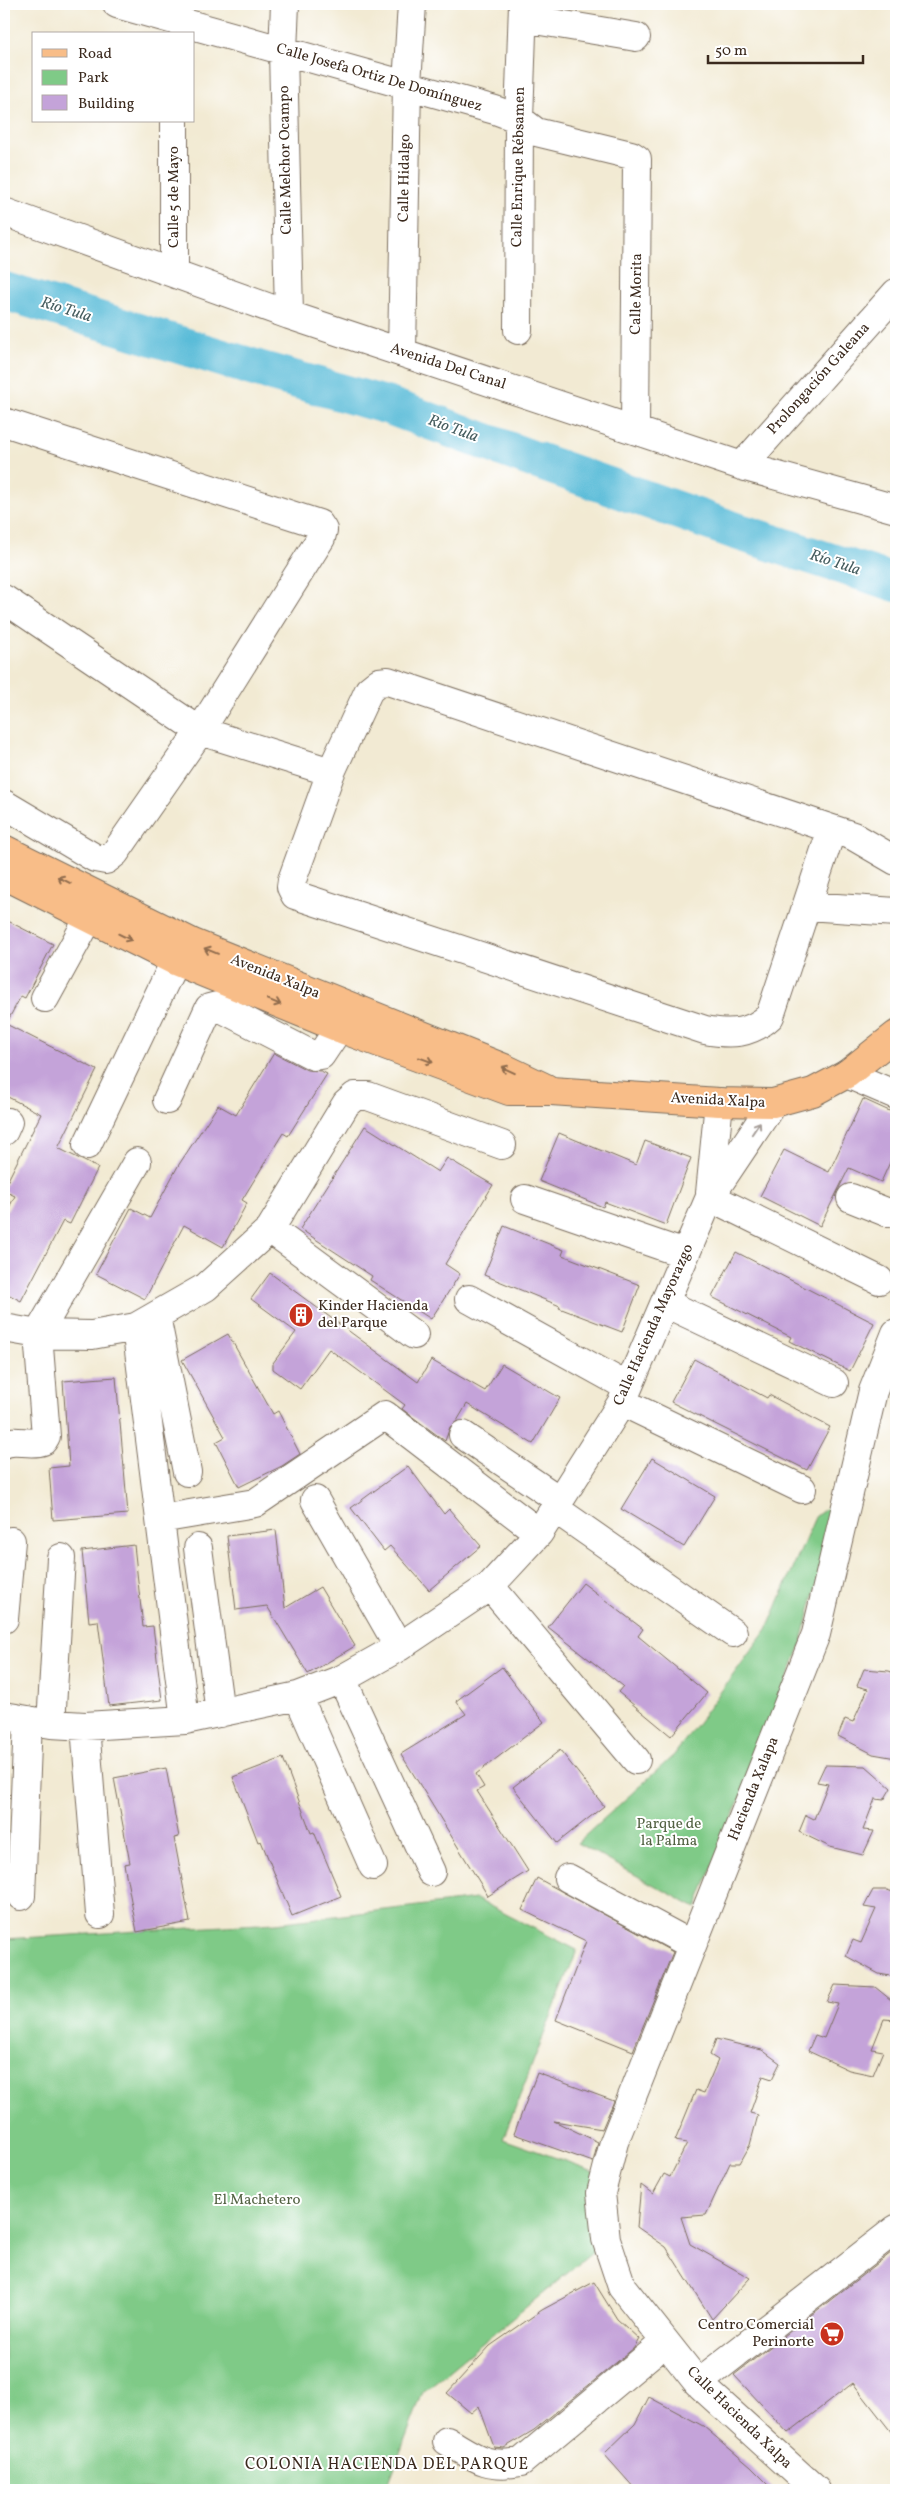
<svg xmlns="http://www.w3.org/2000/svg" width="900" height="2494" font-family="Vollkorn,serif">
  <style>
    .green { fill: #7fca87; stroke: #5d7a52 }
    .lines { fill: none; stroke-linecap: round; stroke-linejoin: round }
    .river { stroke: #59bbd8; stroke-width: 38 }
    .building { fill: #c4a3d9 }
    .minor-casing { stroke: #7b6d5d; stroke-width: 30 }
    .major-casing { stroke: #7b6d5d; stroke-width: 30 }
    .minor { stroke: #fff; stroke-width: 28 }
    .major { stroke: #f8bd88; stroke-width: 28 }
    .oneway { stroke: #906c4e }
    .oneway2 { stroke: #a79f9a }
    .labels { text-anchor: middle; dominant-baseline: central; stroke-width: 4; stroke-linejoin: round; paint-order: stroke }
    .street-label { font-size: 15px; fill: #3b2a1e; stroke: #fff }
    .poi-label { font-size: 15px; fill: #3b2a1e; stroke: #fff; text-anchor: start }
    .park-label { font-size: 15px; fill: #536243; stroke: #fff }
    .water-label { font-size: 16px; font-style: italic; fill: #465d5f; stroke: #fff }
    .neighbourhood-label { font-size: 16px; letter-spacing: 1px; fill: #3b2a1e; stroke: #fff }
  </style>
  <rect width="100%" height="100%" fill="#fff"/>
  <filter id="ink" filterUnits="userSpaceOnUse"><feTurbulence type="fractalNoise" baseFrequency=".02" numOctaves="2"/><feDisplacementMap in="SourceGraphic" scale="10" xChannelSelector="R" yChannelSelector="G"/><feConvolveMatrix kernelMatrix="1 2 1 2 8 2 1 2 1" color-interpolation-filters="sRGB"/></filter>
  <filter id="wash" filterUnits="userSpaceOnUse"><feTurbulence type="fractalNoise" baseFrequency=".0096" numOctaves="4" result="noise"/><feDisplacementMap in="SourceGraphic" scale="20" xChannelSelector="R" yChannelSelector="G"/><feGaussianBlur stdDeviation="1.12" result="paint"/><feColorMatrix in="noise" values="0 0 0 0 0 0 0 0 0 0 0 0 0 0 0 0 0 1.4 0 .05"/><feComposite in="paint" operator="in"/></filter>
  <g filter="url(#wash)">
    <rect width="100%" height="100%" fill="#f2ead3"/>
    <path class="green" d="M839 1498 801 1645 696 1908 577 1843 674 1755 767 1629 815 1517Z
      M476 1899 577 1950 503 2139 602 2174 598 2248 423 2392 386 2490H4V1939L276 1923Z"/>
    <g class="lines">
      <path class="river" d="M4 291 258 369 389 406 532 459 736 531 896 583"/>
    </g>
    <g id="blocks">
      <path class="building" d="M4 919 53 944 25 998 21 996 6 1024 97 1070 58 1148 98 1168 70 1224 63 1221 21 1301 4 1292V1217L15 1196 4 1191V1188L41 1114 4 1095Z
        M274 1053 307 1070 321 1071 327 1074 288 1136 283 1133 242 1200 247 1203 223 1247 184 1225 145 1299 96 1274 131 1208 150 1218 178 1166 218 1105 236 1115Z
        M863 1099 896 1114V1149L881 1182 849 1168 820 1226 760 1196 784 1150 829 1172Z
        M365 1126 438 1172 447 1158 493 1185 445 1264 460 1274 431 1319 370 1280 372 1276 300 1229Z
        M559 1133 636 1165 645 1141 691 1158 666 1225 605 1202 603 1207 539 1181Z
        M504 1226 564 1250 562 1255 640 1285 622 1332 559 1308 560 1306 484 1275Z
        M736 1252 874 1323 850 1371 789 1341 791 1337 712 1297Z
        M270 1273 418 1382 431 1360 485 1391 502 1364 560 1398 533 1444 467 1404 457 1421 450 1427 445 1441 402 1409 405 1405 329 1349 300 1389 273 1369V1363L296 1332 251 1299Z
        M228 1334 273 1414 278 1411 300 1454 282 1466 239 1487 216 1442 225 1437 182 1360Z
        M694 1359 767 1398 769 1395 830 1427 807 1470 671 1402Z
        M116 1377 128 1514 53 1520 49 1468 69 1466 63 1381Z
        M652 1458 715 1496 684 1547 621 1509Z
        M408 1466 444 1514 449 1509 481 1546 429 1590 390 1546 384 1551 351 1508Z
        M276 1530 285 1608 320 1587 355 1646 308 1674 267 1606 236 1610 227 1536Z
        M134 1545 143 1627 153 1626 162 1700 109 1706 98 1621 89 1622 82 1551Z
        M583 1583 643 1629 638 1636 707 1693 671 1736 618 1692 623 1686 548 1627Z
        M502 1667 544 1722 476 1774 484 1787 477 1791 528 1871 488 1896 401 1754 466 1714 456 1701Z
        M864 1669 889 1671 896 1674V1758L873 1754 838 1736 845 1719 853 1722 868 1689 857 1686Z
        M560 1750 604 1806 557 1843 513 1787Z
        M283 1758 311 1833 314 1832 341 1896 292 1916 261 1841 258 1842 233 1777Z
        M825 1765 866 1766 891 1788 884 1800 875 1799 863 1830 874 1831 863 1855 830 1847 799 1832 806 1815 814 1819 828 1784 817 1782Z
        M166 1768 179 1837 174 1838 190 1922 137 1932 124 1864 130 1863 114 1778Z
        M537 1878 673 1952 633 2051 556 2020 586 1941 522 1910Z
        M873 1890H887L896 1893V1977L879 1974 846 1956 853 1940 861 1943 876 1909 864 1907Z
        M835 1985 875 1987 896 2004V2020L884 2019 872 2049 883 2051 873 2075 849 2070 808 2051 815 2035 824 2038 838 2004 827 2002Z
        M716 2039 762 2050 780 2063 772 2079 763 2076 750 2113 758 2115 750 2145 740 2163H730L706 2215 681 2217 690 2244 750 2278 712 2319 666 2247 637 2227 641 2185 653 2194 664 2174 670 2177 687 2143 675 2141 696 2090 704 2093 718 2060 710 2055Z
        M537 2073 614 2101 602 2129 554 2121 598 2142 593 2162 514 2134Z
        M896 2249V2438L853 2383 788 2433 734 2375Z
        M594 2282 617 2319 639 2339 634 2348 534 2430 504 2448 494 2447 479 2406 471 2413 447 2393 490 2346 542 2310Z
        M649 2397 703 2426 751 2467 774 2490H636L604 2454 635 2424Z"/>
    </g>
  </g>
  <g filter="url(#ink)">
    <use href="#blocks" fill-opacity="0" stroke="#7b6d5d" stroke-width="1"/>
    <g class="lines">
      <defs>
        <path id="minor" d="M117 4 495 110 519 119 536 132 631 155 637 159 635 430
          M285 4 283 51 289 315
          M523 18 636 37
          M4 212 289 315 742 466 896 509
          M174 273V121
          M518 330 519 119 523 4
          M402 352 407 84 412 4
          M4 422 319 524 323 530 321 538 200 731 115 853 106 860 95 858 4 804
          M742 466 896 293
          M4 599 200 731 331 772 369 690 379 682 388 681 853 836 896 861
          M331 772 292 880 291 887 295 895 705 1030C731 1035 751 1034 770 1016L832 829
          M807 906 896 912
          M45 998 100 898
          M847 1074 896 1095
          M167 1100 209 1008 217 1006 314 1056 321 1055 339 1028
          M4 1131 8 1122
          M87 1145 175 961
          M710 1193 719 1102
          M710 1197 879 1280
          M851 1198 886 1212H896
          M525 1199 685 1254
          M270 1229 414 1335
          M469 1299 628 1387
          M665 1303 834 1383
          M156 1316 187 1472
          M136 1327 185 1720
          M4 1328 38 1334 92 1335 136 1327 206 1287 270 1229 346 1104 355 1096H368L502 1145
          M622 1402 802 1489
          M463 1435 559 1500
          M4 1444C15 1438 30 1446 43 1441L46 1436 38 1334 137 1162
          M315 1500 399 1647
          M554 1508 733 1633
          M160 1519 255 1503 385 1415 539 1533
          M198 1548 220 1713
          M490 1586 636 1760
          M4 1619 11 1541
          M342 1679 431 1872
          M298 1696 373 1866
          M4 1716 51 1724 85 1726 185 1720 298 1696 342 1679 399 1647 490 1586 539 1533 622 1402 710 1197 773 1103
          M51 1724 61 1558
          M85 1726 100 1914
          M568 1878 692 1945
          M21 1896 28 1720
          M698 2383 896 2229
          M447 2441C476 2458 486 2468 521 2462L665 2342
          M816 2490 698 2383 622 2287 606 2239 601 2193 614 2142 816 1634 873 1391 896 1333"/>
        <path id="major" d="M4 849 193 943 504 1068 546 1088
          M4 875 175 961 339 1028 509 1091H551L719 1102 773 1103 813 1092 847 1074 896 1035"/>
      </defs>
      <use href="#minor" class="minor-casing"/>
      <use href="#major" class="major-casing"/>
      <use href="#minor" class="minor"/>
      <use href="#major" class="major"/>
    </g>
    <defs><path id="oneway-shaft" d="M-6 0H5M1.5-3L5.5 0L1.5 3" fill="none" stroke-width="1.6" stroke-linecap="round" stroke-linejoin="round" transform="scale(1.25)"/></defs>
    <g class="oneway">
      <use href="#oneway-shaft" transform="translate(64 880) rotate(-153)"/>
      <use href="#oneway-shaft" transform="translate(125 937) rotate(26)"/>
      <use href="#oneway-shaft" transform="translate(211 951) rotate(-158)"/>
      <use href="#oneway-shaft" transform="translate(274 1002) rotate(22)"/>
      <use href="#oneway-shaft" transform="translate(426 1060) rotate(20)"/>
      <use href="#oneway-shaft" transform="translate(508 1070) rotate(-155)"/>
    </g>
    <use class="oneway2" href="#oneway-shaft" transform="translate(756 1128) rotate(-56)"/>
  </g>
  <defs>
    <symbol id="building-disc" viewBox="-11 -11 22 22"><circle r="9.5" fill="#c8321e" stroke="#fff"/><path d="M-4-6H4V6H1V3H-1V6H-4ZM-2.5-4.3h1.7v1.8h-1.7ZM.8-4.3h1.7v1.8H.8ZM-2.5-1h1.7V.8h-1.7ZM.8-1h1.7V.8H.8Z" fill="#fff"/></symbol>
    <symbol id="supermarket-disc" viewBox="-11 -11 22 22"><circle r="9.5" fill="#c8321e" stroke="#fff"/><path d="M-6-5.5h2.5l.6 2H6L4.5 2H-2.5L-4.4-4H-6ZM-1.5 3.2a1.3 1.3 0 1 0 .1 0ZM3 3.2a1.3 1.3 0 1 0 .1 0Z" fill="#fff"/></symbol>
  </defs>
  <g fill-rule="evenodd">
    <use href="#building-disc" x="287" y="1301" width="28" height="28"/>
    <use href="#supermarket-disc" x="818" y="2320" width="28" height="28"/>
  </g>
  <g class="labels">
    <g class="street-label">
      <text transform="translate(379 78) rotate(16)">Calle Josefa Ortiz De Domínguez</text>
      <text transform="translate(286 160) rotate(-91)">Calle Melchor Ocampo</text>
      <text transform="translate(519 167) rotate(-89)">Calle Enrique Rébsamen</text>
      <text transform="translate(405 178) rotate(-89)">Calle Hidalgo</text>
      <text transform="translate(174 197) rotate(-90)">Calle 5 de Mayo</text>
      <text transform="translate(637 294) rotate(-89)">Calle Morita</text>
      <text transform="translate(448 367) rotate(18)">Avenida Del Canal</text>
      <text transform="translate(819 379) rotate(-48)">Prolongación Galeana</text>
      <text transform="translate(275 977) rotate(22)">Avenida Xalpa</text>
      <text transform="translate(718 1101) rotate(3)">Avenida Xalpa</text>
      <text transform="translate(654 1325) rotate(-66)">Calle Hacienda Mayorazgo</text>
      <text transform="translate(754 1789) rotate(-68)">Hacienda Xalapa</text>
      <text transform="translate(739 2418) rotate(44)">Calle Hacienda Xalpa</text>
    </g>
    <g class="poi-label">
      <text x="318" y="1306">Kinder Hacienda<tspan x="318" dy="17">del Parque</tspan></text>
      <text x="814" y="2325" text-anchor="end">Centro Comercial<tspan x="814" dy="17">Perinorte</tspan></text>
    </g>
    <g class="park-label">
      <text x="669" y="1824">Parque de<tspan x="669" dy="17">la Palma</tspan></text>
      <text x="257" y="2200">El Machetero</text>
    </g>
    <g class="water-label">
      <text transform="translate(66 310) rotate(17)">Río Tula</text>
      <text transform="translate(453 429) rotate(20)">Río Tula</text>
      <text transform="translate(835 563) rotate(18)">Río Tula</text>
    </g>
    <g class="neighbourhood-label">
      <text x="387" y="2465">COLONIA HACIENDA DEL PARQUE</text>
    </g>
  </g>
  <rect width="900" height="2494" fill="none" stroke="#fff" stroke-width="20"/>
  <rect x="32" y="32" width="162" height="90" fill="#ffffff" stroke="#b1aaa5"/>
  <rect x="42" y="49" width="25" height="8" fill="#f8bd88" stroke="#b1aaa5"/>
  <text x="78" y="58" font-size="15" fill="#3b2a1e">Road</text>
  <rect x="42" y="70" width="25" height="15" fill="#7fca87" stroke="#b1aaa5"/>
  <text x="78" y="82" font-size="15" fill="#3b2a1e">Park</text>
  <rect x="42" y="95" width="25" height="15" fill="#c4a3d9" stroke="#b1aaa5"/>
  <text x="78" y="108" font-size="15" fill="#3b2a1e">Building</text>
  <path d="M708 55v8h155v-8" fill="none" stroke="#3b2a1e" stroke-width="2.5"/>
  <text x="715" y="55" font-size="15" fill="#3b2a1e" stroke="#ffffff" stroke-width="4" paint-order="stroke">50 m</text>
</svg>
